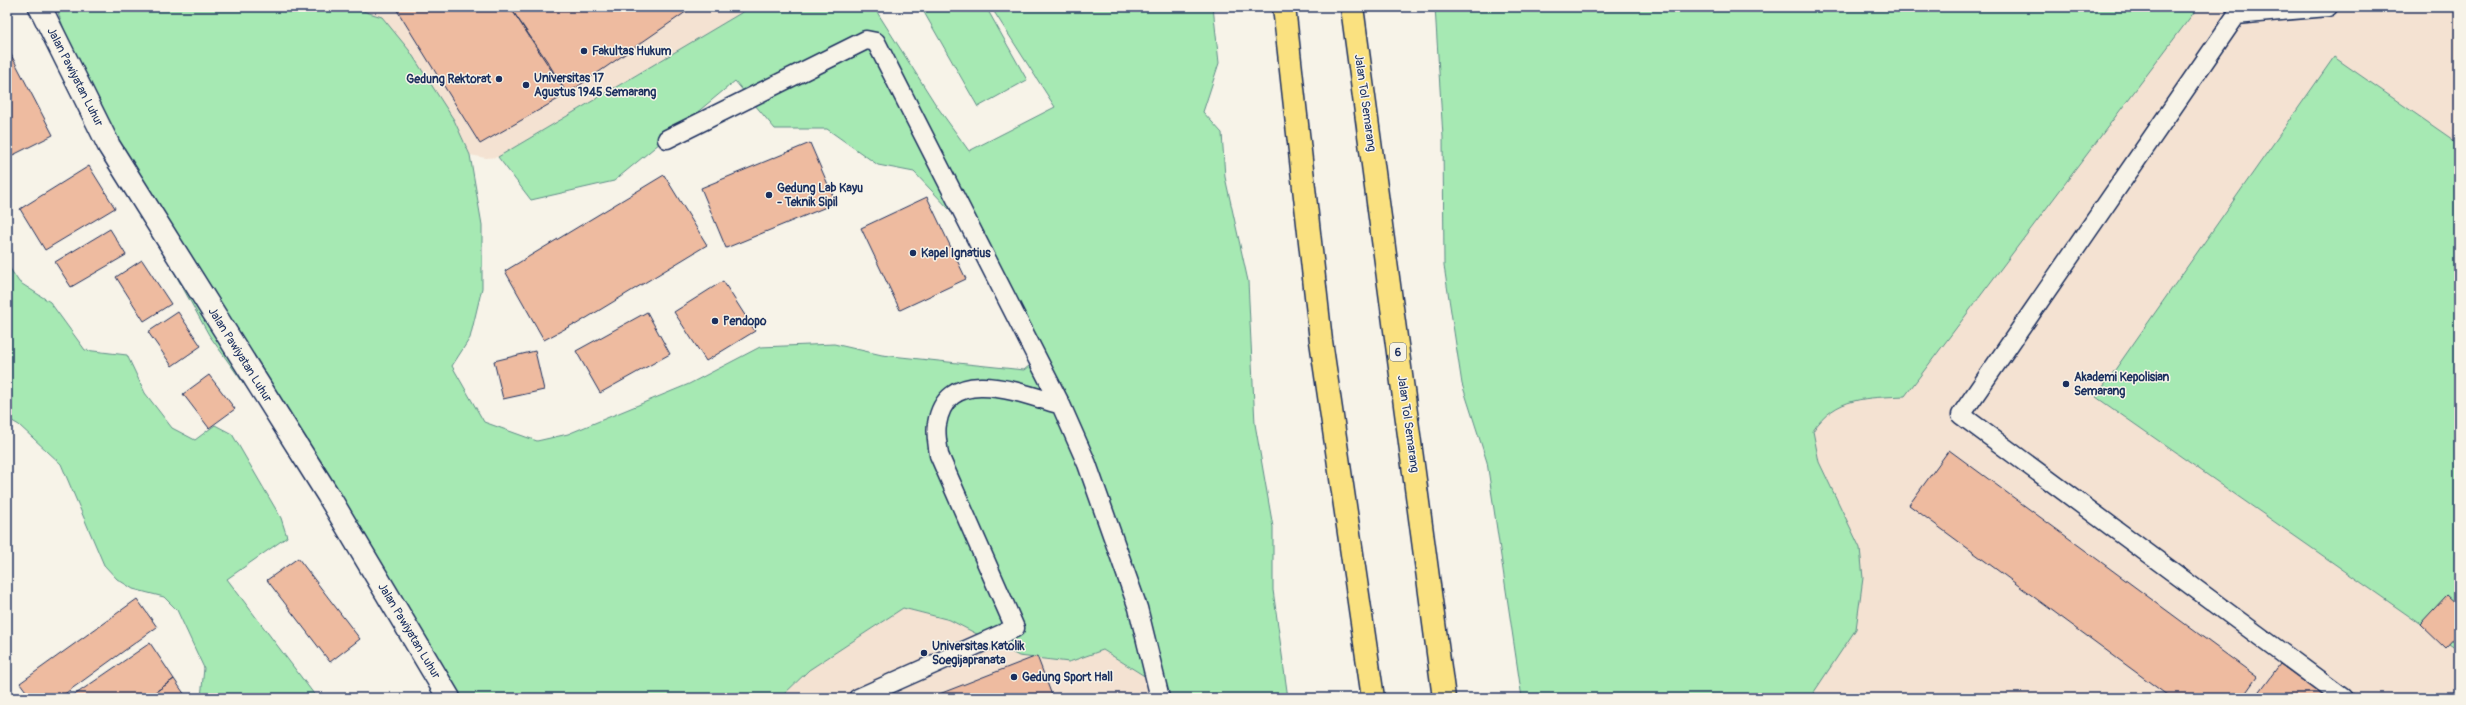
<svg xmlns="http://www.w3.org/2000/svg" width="2466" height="705" font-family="Pangolin,sans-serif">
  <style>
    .built { fill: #f4e2d2 }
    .green { fill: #a6e9b3; stroke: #608c88 }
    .building { fill: #eebba0; stroke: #1b2f5e }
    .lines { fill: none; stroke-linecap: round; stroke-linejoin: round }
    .service-casing { stroke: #1b2f5e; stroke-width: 21 }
    .secondary-casing { stroke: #1b2f5e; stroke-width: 25 }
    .motorway-casing { stroke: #1b2f5e; stroke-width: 25 }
    .service { stroke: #f7f3e8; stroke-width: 18 }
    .secondary { stroke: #f7f3e8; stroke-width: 22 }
    .motorway { stroke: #fae180; stroke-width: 22 }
    .poi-dot { fill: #1b2f5e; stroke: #f7f3e8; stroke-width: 1.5 }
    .labels { text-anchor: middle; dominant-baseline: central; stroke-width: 3; stroke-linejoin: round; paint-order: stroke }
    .shield { fill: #f7f3e8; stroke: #5d6a87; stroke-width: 1 }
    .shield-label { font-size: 11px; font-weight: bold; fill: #1b2f5e }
    .poi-label { font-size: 12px; font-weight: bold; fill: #1b2f5e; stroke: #f7f3e8; text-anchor: start }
    .street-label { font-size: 12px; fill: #1b2f5e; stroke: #f7f3e8 }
  </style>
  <rect width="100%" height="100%" fill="#f7f3e8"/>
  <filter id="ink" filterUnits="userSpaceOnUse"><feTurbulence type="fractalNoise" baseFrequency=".025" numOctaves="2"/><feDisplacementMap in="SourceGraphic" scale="8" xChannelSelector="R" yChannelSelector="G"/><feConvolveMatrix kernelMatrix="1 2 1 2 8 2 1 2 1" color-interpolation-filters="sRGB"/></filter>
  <g filter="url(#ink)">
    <path class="built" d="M350 7H751L498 157 486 158 470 155 454 120 382 17Z
      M1861 7H2459V698H1563Z
      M903 608 950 620 1019 656 1069 662 1103 650 1146 677 1161 698H780L809 670Z"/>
    <path class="green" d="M56 7H350L382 17 409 50 454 120 470 155 482 225V288L470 338 452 366 484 422 537 441 568 434 689 384 760 347 834 344 882 355 1024 370 1041 356 968 229 914 172 878 165 827 129H775L735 81 614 181 531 200 498 157 751 7H879L877 12 936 105 969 151 1055 107 991 7H1213L1219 63 1203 112 1222 133 1225 177 1248 281 1255 424 1273 527V590L1288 698H1161L1146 677 1103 650 1069 662 1019 656 950 620 903 608 809 670 780 698H436L374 587 302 465 209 335 128 189 83 82Z
      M921 7H986L1027 80 978 107Z
      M1435 7H2198L1905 396C1867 398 1836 396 1813 431L1819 462 1860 548 1863 578 1856 629 1810 698H1522L1487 462 1462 384 1444 266 1443 137Z
      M2334 57 2459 144V651L2096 397Z
      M7 264 19 282 50 302 85 350 127 355 145 393 172 428 195 440 215 425 232 434 281 518 287 537 227 579 317 698H201L204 668 177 610 164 597 133 589 117 579 104 565 61 464 19 425 7 418Z"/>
    <path class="building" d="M395 7H510L547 61 567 94 480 144Z
      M510 7H693L567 94Z
      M7 47 53 135 7 158Z
      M810 143 836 203 726 248 701 188Z
      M89 166 115 208 45 250 20 209Z
      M664 175 707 245 575 325 574 324 544 340 505 271Z
      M927 197 966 279 900 310 861 228Z
      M110 229 126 255 71 287 55 262Z
      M142 260 171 304 144 321 116 277Z
      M723 281 755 331 706 361 674 312Z
      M178 312 201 346 172 366 148 332Z
      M647 312 670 354 600 393 576 351Z
      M535 351 544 390 503 399 494 361Z
      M209 375 235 409 209 428 183 394Z
      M1949 450 2257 677 2242 698H2171L1909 505Z
      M298 558 360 639 330 662 267 580Z
      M2447 595 2459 606V633L2445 648 2420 624Z
      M137 599 157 627 59 698H31L20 683Z
      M150 643 174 679 147 698H70Z
      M1037 656 1053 698H929Z
      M2280 664 2328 698H2255Z
      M174 679 187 698H147Z"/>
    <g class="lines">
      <defs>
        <path id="service" d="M2242 7 1961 415 2343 698
          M2236 15 2328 7
          M667 139 866 40 876 42 1061 405 1087 464 1138 608 1160 698
          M858 698 1015 628 939 455C938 445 935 434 937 424 947 362 1023 394 1061 405"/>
        <path id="secondary" d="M40 7 109 146 328 495 449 698"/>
        <path id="motorway" d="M1284 7 1321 341 1373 698
          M1352 7 1444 698"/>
      </defs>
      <use href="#service" class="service-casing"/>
      <use href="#secondary" class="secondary-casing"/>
      <use href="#motorway" class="motorway-casing"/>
      <use href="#service" class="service"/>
      <use href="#secondary" class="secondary"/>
      <use href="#motorway" class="motorway"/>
    </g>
  </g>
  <g class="poi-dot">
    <circle cx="584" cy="51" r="4"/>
    <circle cx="499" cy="79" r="4"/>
    <circle cx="526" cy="85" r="4"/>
    <circle cx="769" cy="195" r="4"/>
    <circle cx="913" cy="253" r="4"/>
    <circle cx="715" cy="321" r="4"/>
    <circle cx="2066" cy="384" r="4"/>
    <circle cx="924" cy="653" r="4"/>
    <circle cx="1014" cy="677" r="4"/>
  </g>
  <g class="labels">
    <rect class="shield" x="1390" y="343" width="16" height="18" rx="3"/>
    <g class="shield-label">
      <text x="1398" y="352">6</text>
    </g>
    <g class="poi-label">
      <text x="592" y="51">Fakultas Hukum</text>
      <text x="534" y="78">Universitas 17<tspan x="534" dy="14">Agustus 1945 Semarang</tspan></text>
      <text x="491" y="79" text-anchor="end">Gedung Rektorat</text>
      <text x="777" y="188">Gedung Lab Kayu<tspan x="777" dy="14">- Teknik Sipil</tspan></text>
      <text x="921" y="253">Kapel Ignatius</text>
      <text x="723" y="321">Pendopo</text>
      <text x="2074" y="377">Akademi Kepolisian<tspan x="2074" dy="14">Semarang</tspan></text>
      <text x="932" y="646">Universitas Katolik<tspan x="932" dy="14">Soegijapranata</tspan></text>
      <text x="1022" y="677">Gedung Sport Hall</text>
    </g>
    <g class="street-label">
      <text transform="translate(75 77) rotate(63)">Jalan Pawiyatan Luhur</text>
      <text transform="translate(1365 103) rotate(82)">Jalan Tol Semarang</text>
      <text transform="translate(240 355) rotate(58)">Jalan Pawiyatan Luhur</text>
      <text transform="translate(1408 424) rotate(82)">Jalan Tol Semarang</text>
      <text transform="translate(409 631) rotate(59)">Jalan Pawiyatan Luhur</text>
    </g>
  </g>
  <rect width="2466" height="705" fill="none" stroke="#f7f3e8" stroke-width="24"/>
  <rect x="12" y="12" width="2442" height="681" fill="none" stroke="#1b2f5e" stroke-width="1.5" filter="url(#ink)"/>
</svg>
